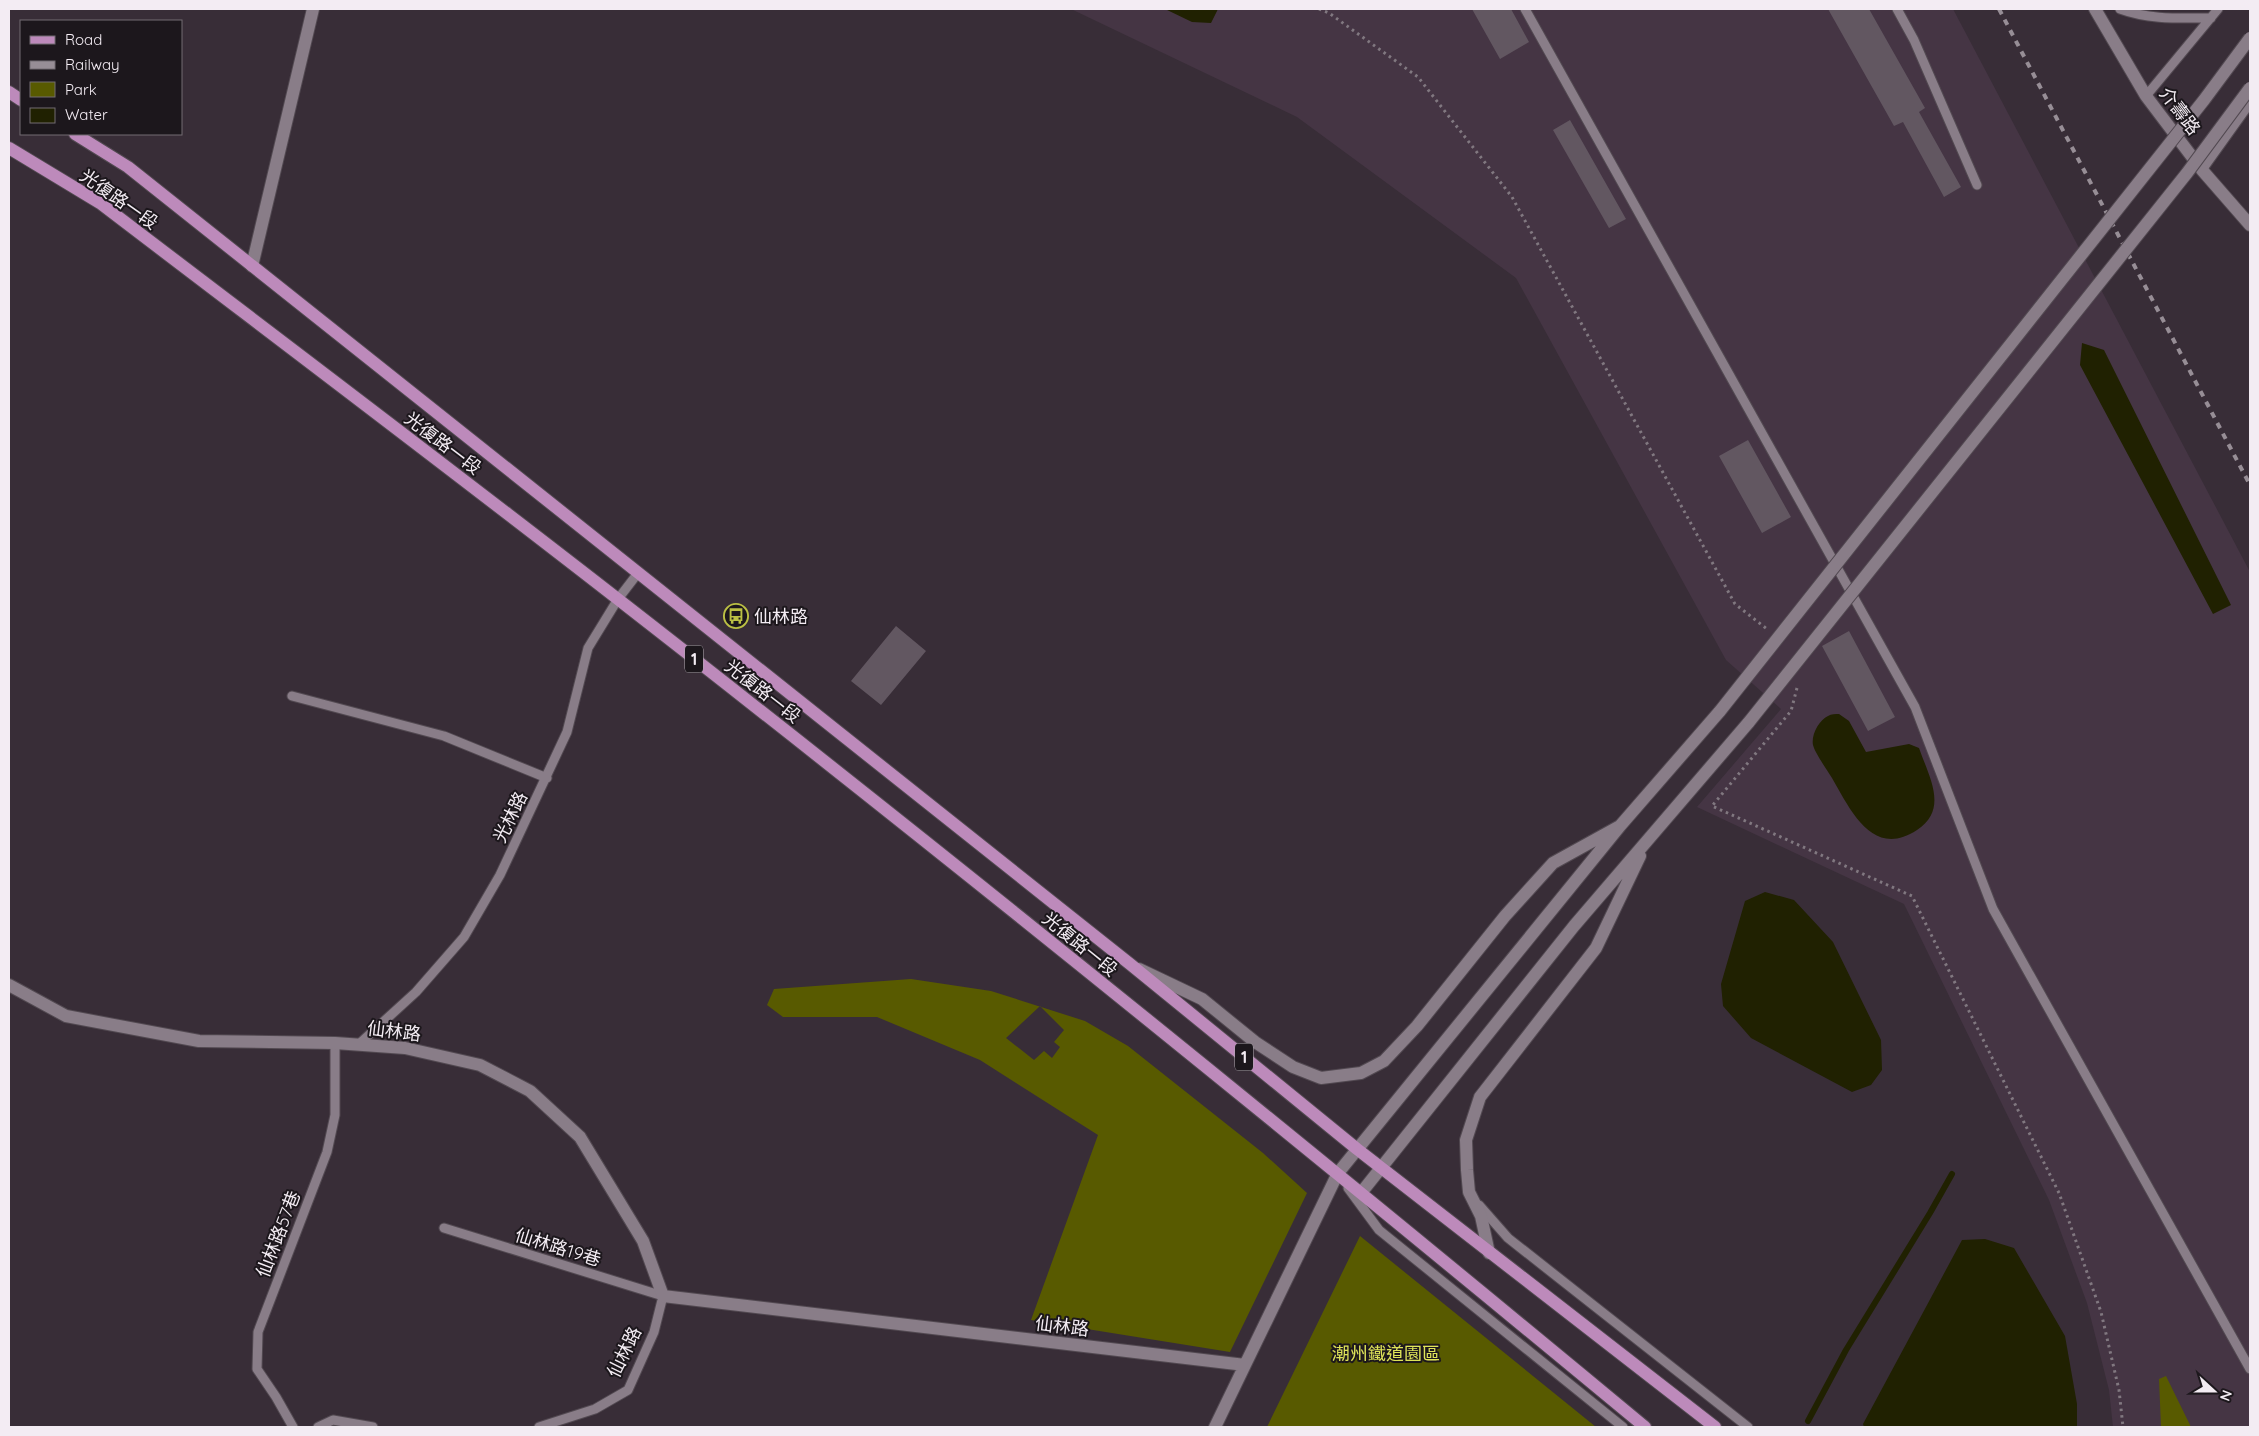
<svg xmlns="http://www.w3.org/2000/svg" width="2259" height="1436" font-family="Quicksand,'Noto Sans TC',sans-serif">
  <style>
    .built { fill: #453544 }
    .green { fill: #585a00; fill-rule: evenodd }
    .water { fill: #202101 }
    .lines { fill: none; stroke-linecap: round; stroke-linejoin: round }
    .stream { stroke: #202101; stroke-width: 6 }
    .building { fill: #625761 }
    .lane-casing { stroke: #524951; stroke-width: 11 }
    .street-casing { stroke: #524951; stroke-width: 14 }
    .secondary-casing { stroke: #524951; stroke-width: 14 }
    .primary-casing { stroke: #524951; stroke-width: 14 }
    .path { stroke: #817880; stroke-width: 3; stroke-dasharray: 2.5 4; stroke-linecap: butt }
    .lane { stroke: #897d88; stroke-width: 9 }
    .street { stroke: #897d88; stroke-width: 12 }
    .secondary { stroke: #897d88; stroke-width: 12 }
    .primary { stroke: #bd8abb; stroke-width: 12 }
    .rail { stroke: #978e96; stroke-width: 4; stroke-dasharray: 6 6; stroke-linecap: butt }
    .secondary-bridge-casing { stroke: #524951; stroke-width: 14; stroke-linecap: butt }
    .secondary-bridge { stroke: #897d88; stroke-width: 12 }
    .labels { text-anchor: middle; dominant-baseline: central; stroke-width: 4; stroke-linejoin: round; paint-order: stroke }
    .shield { fill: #1c171c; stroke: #b2acb2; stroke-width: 1 }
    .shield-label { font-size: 16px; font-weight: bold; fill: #f3ecf3 }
    .street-label { font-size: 18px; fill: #f3ecf3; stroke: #1c171c }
    .poi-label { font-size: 18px; fill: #f3ecf3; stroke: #1c171c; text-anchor: start }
    .park-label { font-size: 18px; fill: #dee359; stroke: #1c171c }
  </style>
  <rect width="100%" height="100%" fill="#382d37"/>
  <path class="built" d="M1071 9H1953L2250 572V1427H2113L2109 1390 2087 1303 2049 1200 1904 904 1697 807 1781 709 1726 660 1516 278 1297 117Z"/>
  <path class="green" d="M911 979 991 991 1085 1021 1128 1046 1263 1153 1307 1193 1230 1352 1031 1320 1098 1135 980 1060 877 1017H783L767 1005 774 989ZM1040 1006 1064 1030 1054 1042 1060 1047 1052 1058 1044 1051 1034 1060 1006 1038Z
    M1360 1236 1596 1427H1267Z
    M2166 1376 2191 1427H2161L2159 1379Z"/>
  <path class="water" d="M1165 9H1218L1211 23 1192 22Z
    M2082 343 2104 350 2231 605 2213 614 2080 365Z
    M1839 714 1849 721 1866 752 1909 744 1919 748C1929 777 1949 809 1917 830 1873 859 1851 811 1832 778 1827 770 1815 753 1813 745 1811 735 1819 720 1828 716 1831 714 1836 714 1839 714Z
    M1765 892 1794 900 1833 942 1881 1040 1882 1070 1871 1085 1852 1092 1751 1038 1723 1006 1721 984 1745 901Z
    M1985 1239 2014 1248 2065 1336 2077 1404V1427H1864L1863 1424 1962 1240Z"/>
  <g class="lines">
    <path class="stream" d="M1808 1421 1846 1350 1930 1213 1952 1174"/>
  </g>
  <path class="building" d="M1472 9H1511L1529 42 1500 59Z
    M1828 9H1869L1925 108 1919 112 1961 187 1944 197 1903 122 1894 126Z
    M1570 120 1626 219 1609 228 1553 130Z
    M1748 440 1791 517 1762 533 1719 456Z
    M896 626 926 651 881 705 851 681Z
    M1849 631 1895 717 1868 731 1822 646Z"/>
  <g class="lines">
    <defs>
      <path id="lane" d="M1525 9 1915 707 1993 909 2250 1369
        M1897 9 1914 40 1977 185
        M2120 9C2150 20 2180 18 2211 18
        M2146 96 2218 9
        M2202 170 2250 103
        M292 696 444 736 547 778
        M359 1044 416 992 464 937 500 875 567 732 588 648 618 599 638 573
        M1348 1188 1379 1230 1623 1427
        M1479 1205 1508 1238 1748 1427
        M444 1228 663 1296 654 1332 628 1390 595 1409 539 1427
        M293 1427 276 1397 257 1369 258 1332 327 1152 335 1115V1043
        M318 1427 333 1420 373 1427"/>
      <path id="street" d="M252 266 313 9
        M9 985 66 1016 199 1041 335 1043 405 1048 480 1065 530 1091 580 1137 643 1241 663 1296 1245 1365 1338 1173
        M1215 1427 1245 1365"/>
      <path id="secondary" d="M2095 9 2146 96 2202 170 2250 225
        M1139 969 1202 999 1255 1042 1293 1067 1321 1078 1361 1073 1384 1061 1417 1026 1505 916 1553 863 1620 826
        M1338 1173 1620 826 1720 711
        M1361 1193 1574 926 1749 722
        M1489 1253 1481 1216 1469 1192 1467 1170 1466 1140 1480 1097 1596 948 1640 856"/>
      <path id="primary" d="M9 92 21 100
        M75 134 128 167 1130 964 1357 1149 1715 1427
        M9 148 100 203C273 335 447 466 619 600 966 870 1307 1147 1645 1427"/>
    </defs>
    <use href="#lane" class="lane-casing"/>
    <use href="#street" class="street-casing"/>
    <use href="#secondary" class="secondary-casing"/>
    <use href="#primary" class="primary-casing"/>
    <path class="path" d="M1319 9 1329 13 1418 77 1512 197 1735 604 1767 629
      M1797 688 1791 711 1712 806 1912 896 2059 1193 2101 1312 2119 1390 2123 1427"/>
    <use href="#lane" class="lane"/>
    <use href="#street" class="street"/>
    <use href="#secondary" class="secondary"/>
    <use href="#primary" class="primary"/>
    <path class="rail" d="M1999 9 2250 485"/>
    <defs>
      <path id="secondary-bridge" d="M1720 711 2204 100 2250 38
        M1749 722 2187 173 2250 88"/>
    </defs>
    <use href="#secondary-bridge" class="secondary-bridge-casing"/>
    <use href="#secondary-bridge" class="secondary-bridge"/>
  </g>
  <defs>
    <symbol id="bus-ring" viewBox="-11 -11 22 22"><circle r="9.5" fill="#1c171c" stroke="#bbc044" stroke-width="1.5"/><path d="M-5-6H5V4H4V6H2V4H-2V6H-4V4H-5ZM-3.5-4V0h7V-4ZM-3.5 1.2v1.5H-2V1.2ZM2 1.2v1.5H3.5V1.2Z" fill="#bbc044"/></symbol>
  </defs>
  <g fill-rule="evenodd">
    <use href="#bus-ring" x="722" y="602" width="28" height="28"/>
  </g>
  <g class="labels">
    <g class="shield">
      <rect x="685" y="645.5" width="18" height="27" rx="4"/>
      <rect x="1235" y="1043.5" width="18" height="27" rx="4"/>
    </g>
    <g class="shield-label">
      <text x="694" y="659">1</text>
      <text x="1244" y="1057">1</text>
    </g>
    <g class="street-label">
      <text transform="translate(2180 111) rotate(53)">介壽路</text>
      <text transform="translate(119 199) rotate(35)">光復路一段</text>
      <text transform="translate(443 443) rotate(37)">光復路一段</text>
      <text transform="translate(763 691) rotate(38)">光復路一段</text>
      <text transform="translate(510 817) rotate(-64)">光林路</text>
      <text transform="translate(1080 944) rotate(39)">光復路一段</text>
      <text transform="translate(394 1031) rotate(7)">仙林路</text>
      <text transform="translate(278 1234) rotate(-69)">仙林路57巷</text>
      <text transform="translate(558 1247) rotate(17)">仙林路19巷</text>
      <text transform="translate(1062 1326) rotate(7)">仙林路</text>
      <text transform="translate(624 1352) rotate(-64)">仙林路</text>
    </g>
    <g class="poi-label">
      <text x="754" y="616">仙林路</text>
    </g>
    <g class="park-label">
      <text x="1386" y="1353">潮州鐵道園區</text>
    </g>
  </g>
  <rect width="2259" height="1436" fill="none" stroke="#f3ecf3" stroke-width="20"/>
  <rect x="20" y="20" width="162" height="115" fill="#1c171c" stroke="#726c72"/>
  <rect x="30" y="36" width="25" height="8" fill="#bd8abb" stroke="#726c72"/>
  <text x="65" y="45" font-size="15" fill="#f3ecf3">Road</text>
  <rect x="30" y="61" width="25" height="8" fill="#978e96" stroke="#726c72"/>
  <text x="65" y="70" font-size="15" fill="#f3ecf3">Railway</text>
  <rect x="30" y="82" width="25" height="15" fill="#585a00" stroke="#726c72"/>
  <text x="65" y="95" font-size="15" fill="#f3ecf3">Park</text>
  <rect x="30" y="108" width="25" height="15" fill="#202101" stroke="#726c72"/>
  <text x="65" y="120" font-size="15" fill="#f3ecf3">Water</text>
  <g transform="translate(2214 1391) rotate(111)" stroke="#1c171c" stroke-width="4" paint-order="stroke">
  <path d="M0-4L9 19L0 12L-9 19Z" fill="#f3ecf3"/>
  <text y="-8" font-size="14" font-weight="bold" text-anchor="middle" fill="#f3ecf3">N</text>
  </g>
</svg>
